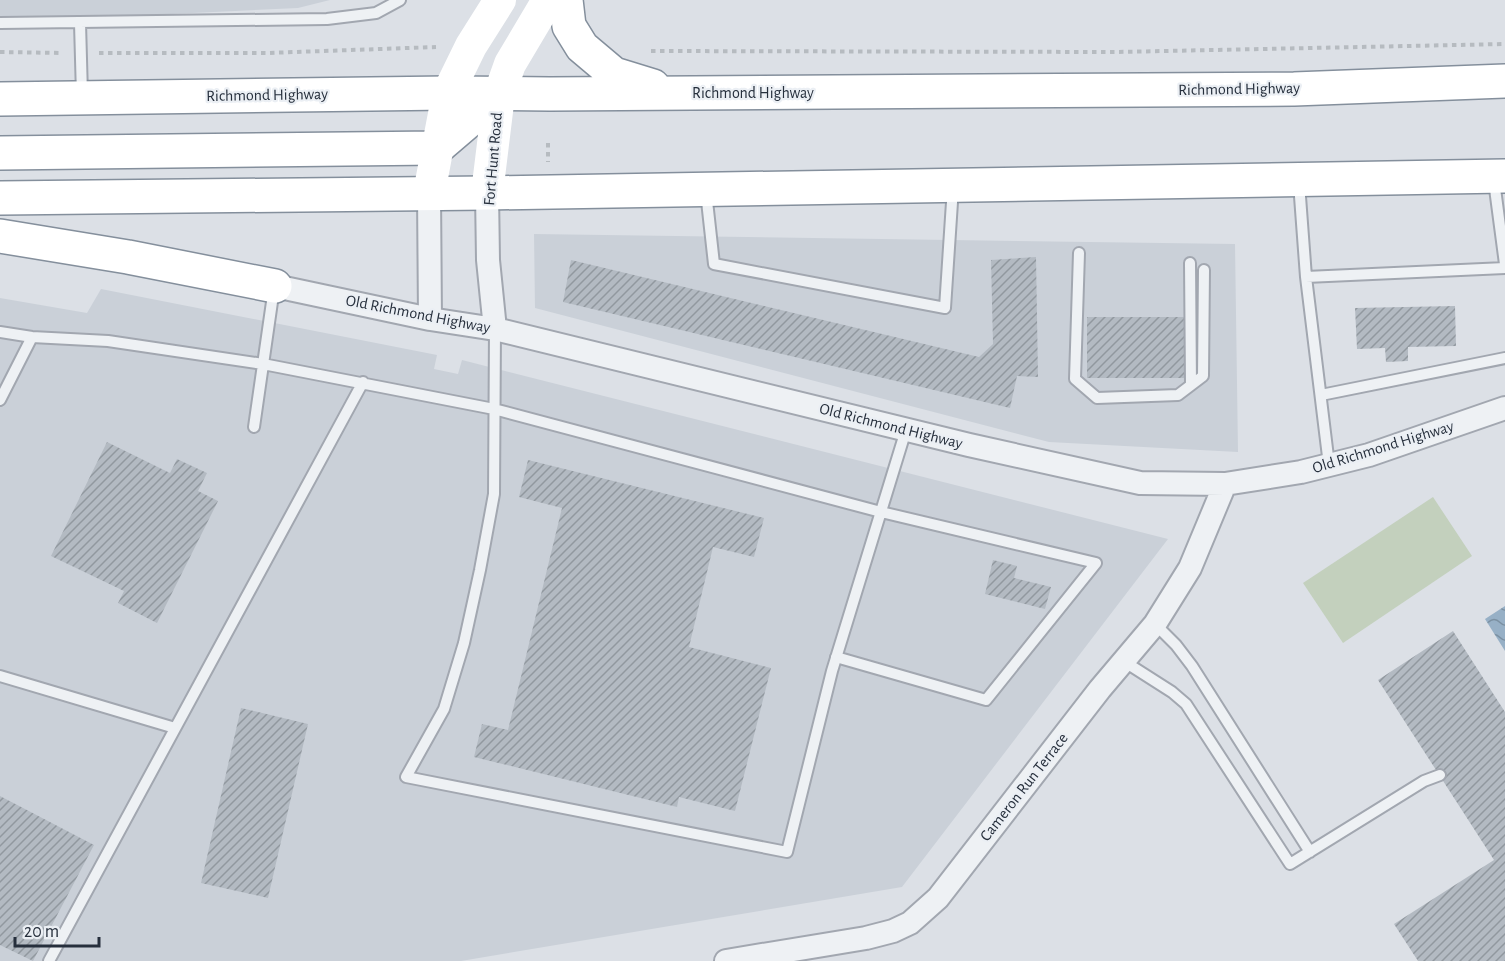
<svg xmlns="http://www.w3.org/2000/svg" width="1505" height="961" font-family="'Alegreya Sans',sans-serif">
  <style>
    .built { fill: #cad0d8 }
    .park { fill: #c3d0bd }
    .water { fill: url(#water-waves) }
    .building { fill: url(#building-hatch) }
    .lines { fill: none; stroke-linecap: round; stroke-linejoin: round }
    .lane-casing { stroke: #a2a7b0; stroke-width: 14 }
    .street-casing { stroke: #a2a7b0; stroke-width: 26 }
    .highway-casing { stroke: #848f9c; stroke-width: 36 }
    .path { stroke: #b6bbc0; stroke-width: 4; stroke-dasharray: 4.5 4.5; stroke-linecap: butt }
    .lane { stroke: #eef1f4; stroke-width: 10 }
    .street { stroke: #eef1f4; stroke-width: 22 }
    .secondary { stroke: #fff; stroke-width: 32 }
    .highway { stroke: #fff; stroke-width: 33 }
    .labels { text-anchor: middle; dominant-baseline: central; stroke-width: 4.5; stroke-linejoin: round; paint-order: stroke }
    .street-label { font-size: 16px; fill: #262f3c; stroke: #ebeff4 }
  </style>
  <defs>
    <pattern id="water-waves" width="16" height="10" patternUnits="userSpaceOnUse" patternTransform="scale(1.5)"><rect width="16" height="10" fill="#97b0c6"/><path d="M0 5q4-4 8 0t8 0" fill="none" stroke="#7b90a2"/></pattern>
    <pattern id="building-hatch" width="6" height="6" patternUnits="userSpaceOnUse" patternTransform="scale(1.5)"><rect width="6" height="6" fill="#b3bac2"/><path d="M-1 1l2-2M0 6l6-6M5 7l2-2" fill="none" stroke="#91989f"/></pattern>
  </defs>
  <rect width="100%" height="100%" fill="#dce0e6"/>
  <path class="built" d="M0 0H330L298 8 0 22Z
    M534 234 1235 244 1238 452 1049 442 535 308Z
    M101 289 437 355 434 369 458 374 462 360 1168 539 902 887 461 961H0V298L87 313Z"/>
  <path class="park" d="M1433 497 1472 556 1343 643 1303 583Z"/>
  <path class="water" d="M1505 606V651L1485 619Z"/>
  <path class="building" d="M1036 257 1038 377 1017 376 1010 408 563 302 571 260 979 357 993 344 991 260Z
    M1455 306 1456 346 1408 347V361L1386 362 1385 348 1357 349 1355 308Z
    M1087 317H1207V344H1186L1185 378H1087Z
    M107 442 170 473 177 459 207 473 198 491 218 501 157 623 118 603 124 591 51 556Z
    M528 460 764 518 754 557 713 547 689 647 771 668 735 811 679 797 677 807 474 757 482 724 508 730 562 508 519 497Z
    M993 560 1017 566 1014 578 1051 587 1045 609 985 594Z
    M1453 631 1505 712V961H1418L1394 924 1494 860 1378 680Z
    M241 708 308 724 268 898 201 883Z
    M0 796 94 845 33 961 0 945Z"/>
  <g class="lines">
    <defs>
      <path id="lane" d="M0 23 327 19 376 13 400 0
        M80 23 82 95
        M1494 181 1505 264
        M1299 183 1306 277 1329 465
        M706 192 714 264 945 308 953 187
        M1079 253 1075 379 1097 398 1178 395 1203 376 1204 270
        M1190 263 1191 385
        M1306 277 1505 268
        M495 329 494 494 480 570 464 643 444 709 406 777 787 852 832 671 906 430
        M0 332 32 337 108 341 263 364 494 409 881 512 1096 563 986 700 836 657
        M1321 395 1505 358
        M0 400 32 337
        M254 427 274 288
        M1155 624 1176 645 1192 666 1310 852
        M1125 662 1172 692 1186 704 1290 864 1424 781 1440 775
        M0 676 175 728
        M49 961 363 382"/>
      <path id="street" d="M429 193 430 319
        M487 193 488 260 495 329
        M275 286 430 319 495 329 969 445 1140 483 1225 484 1301 472 1369 455 1505 408
        M726 961 866 938 893 931 910 923 938 898 1100 689 1155 624 1190 568 1225 484"/>
      <path id="highway" d="M566 0 569 26 582 47 614 74 653 86
        M0 99 448 93 550 94 1294 89 1505 81
        M0 153 437 148 499 95
        M0 198 487 193 1505 176
        M0 236 128 257 275 286"/>
    </defs>
    <use href="#lane" class="lane-casing"/>
    <use href="#street" class="street-casing"/>
    <use href="#highway" class="highway-casing"/>
    <path class="path" d="M651 51 1116 52 1505 44
      M0 52 62 53
      M99 53H267L436 47
      M548 143V162"/>
    <use href="#lane" class="lane"/>
    <use href="#street" class="street"/>
    <path class="secondary" d="M429 193 448 93 471 46 500 0
      M487 193 499 95 510 64 548 0"/>
    <use href="#highway" class="highway"/>
  </g>
  <g class="labels">
    <g class="street-label">
      <text transform="translate(1239 89) rotate(-1)">Richmond Highway</text>
      <text x="753" y="93">Richmond Highway</text>
      <text transform="translate(267 95) rotate(-1)">Richmond Highway</text>
      <text transform="translate(493 159) rotate(-85)">Fort Hunt Road</text>
      <text transform="translate(418 314) rotate(11)">Old Richmond Highway</text>
      <text transform="translate(891 426) rotate(14)">Old Richmond Highway</text>
      <text transform="translate(1383 447) rotate(-17)">Old Richmond Highway</text>
      <text transform="translate(1024 787) rotate(-52)">Cameron Run Terrace</text>
    </g>
  </g>
  <path d="M15 937v9h84v-9" fill="none" stroke="#262f3c" stroke-width="3"/>
  <text x="24" y="937" font-size="18" fill="#262f3c" stroke="#ebeff4" stroke-width="4.5" paint-order="stroke">20 m</text>
</svg>
